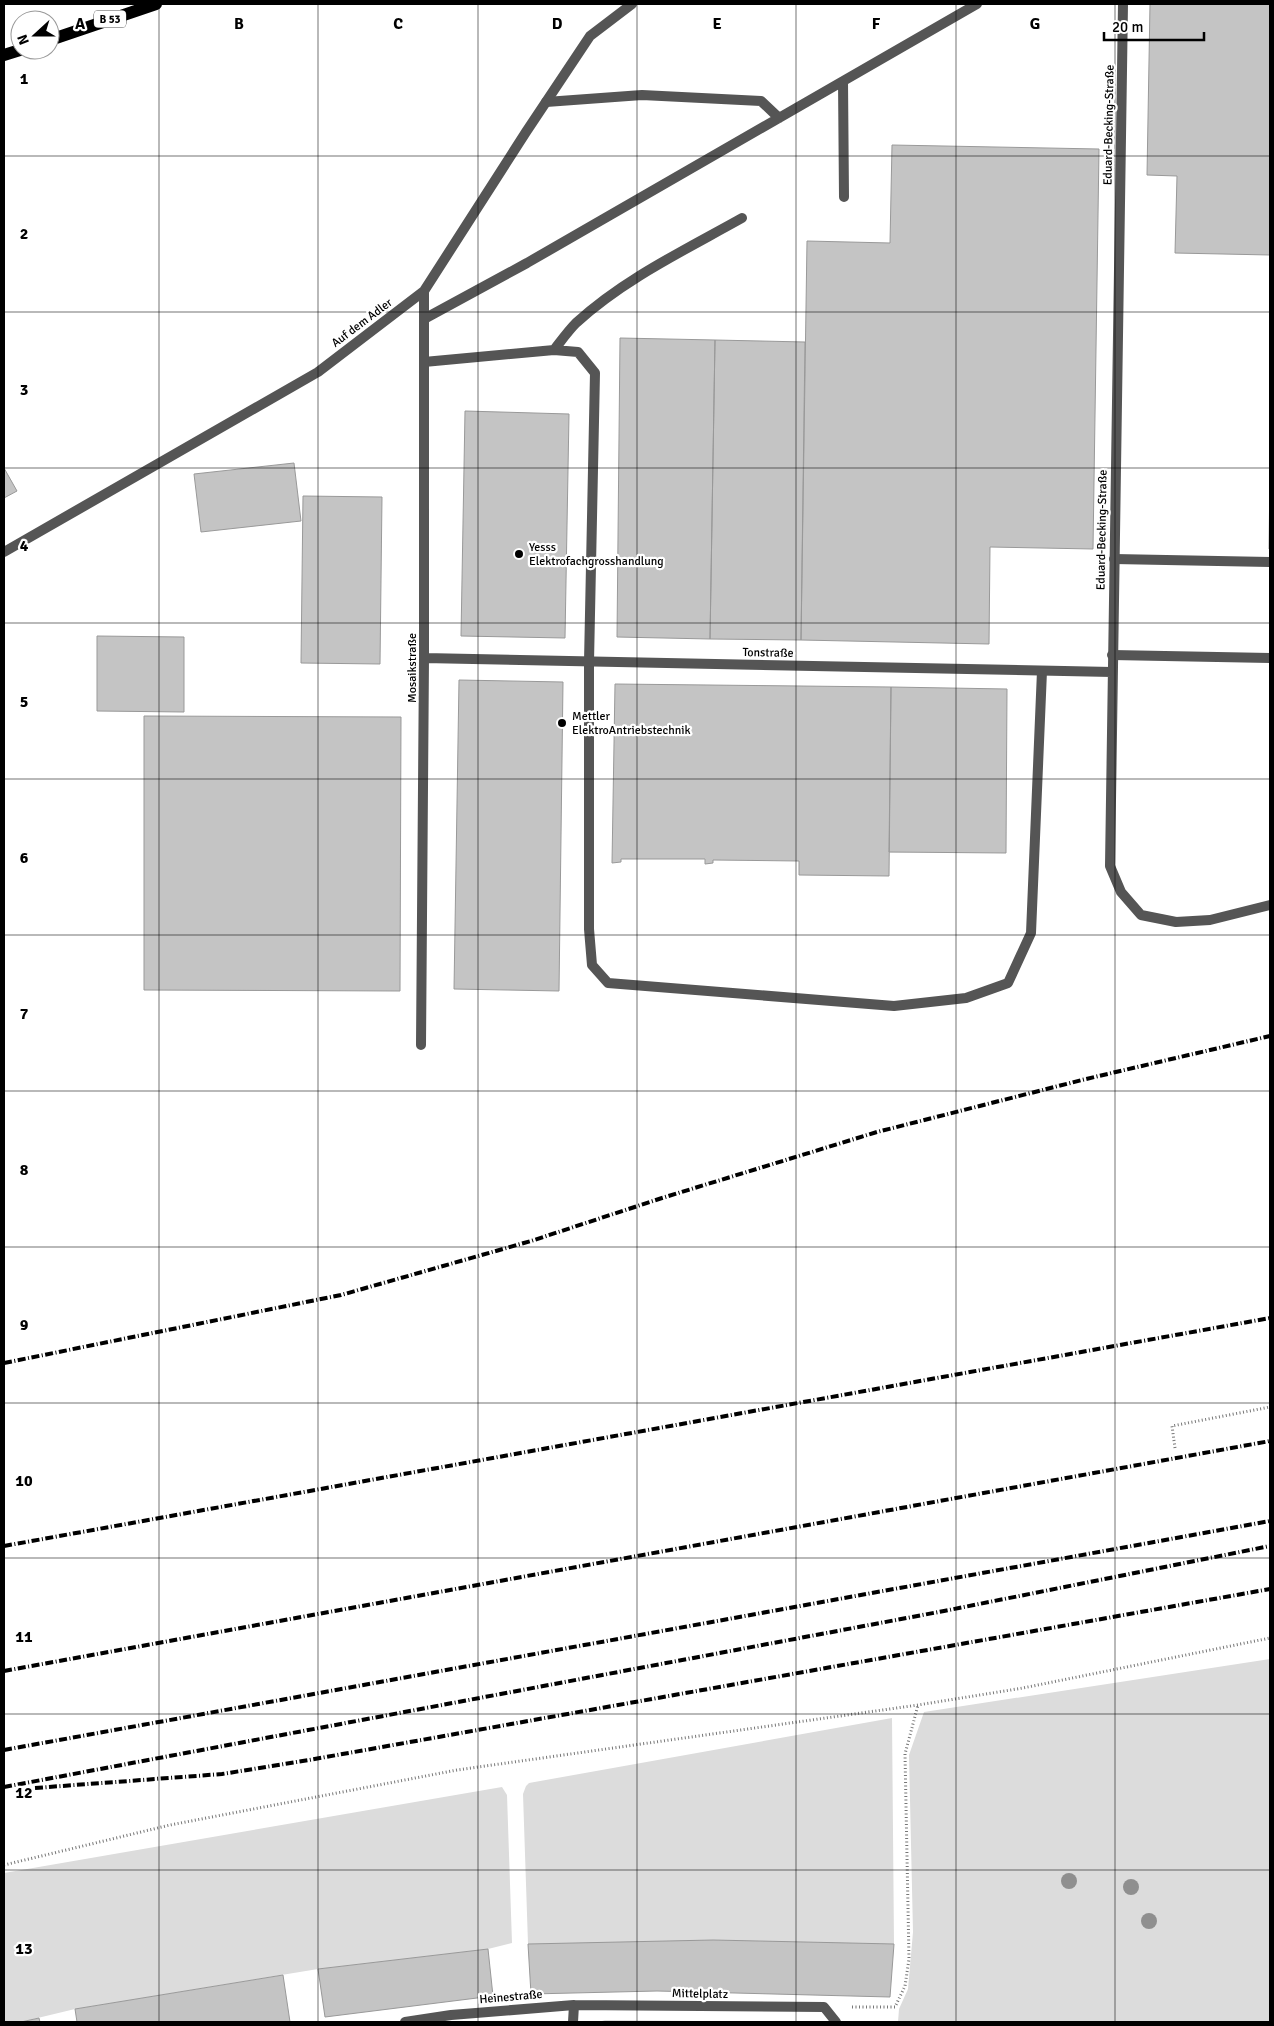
<svg xmlns="http://www.w3.org/2000/svg" width="1274" height="2026" font-family="Signika,sans-serif">
  <style>
    .green { fill: #dcdcdc }
    .building { fill: #c4c4c4; stroke: #999 }
    .lines { fill: none; stroke-linecap: round; stroke-linejoin: round }
    .path { stroke: #777; stroke-width: 3; stroke-dasharray: 1 2.5; stroke-linecap: butt }
    .service { stroke: #555; stroke-width: 10 }
    .minor { stroke: #555; stroke-width: 10 }
    .primary { stroke: #000; stroke-width: 12 }
    .rail { stroke: #000; stroke-width: 4; stroke-dasharray: 8 2.5 1 2.5; stroke-linecap: butt }
    .tree { fill: #8f8f8f }
    .grid { fill: none; stroke: #000; stroke-width: 1; stroke-opacity: 0.55 }
    .poi-dot { fill: #000; stroke: #fff; stroke-width: 2 }
    .labels { text-anchor: middle; dominant-baseline: central; stroke-width: 4.5; stroke-linejoin: round; paint-order: stroke }
    .shield { fill: #fff; stroke: #4c4c4c; stroke-width: 1 }
    .shield-label { font-size: 11px; font-weight: bold; fill: #000 }
    .street-label { font-size: 12px; fill: #000; stroke: #fff }
    .poi-label { font-size: 12px; fill: #000; stroke: #fff; text-anchor: start }
    .grid-label { font-size: 16px; text-anchor: middle; font-weight: bold; fill: #000; stroke: #fff; stroke-width: 4.5; stroke-linejoin: round; paint-order: stroke }
  </style>
  <rect width="100%" height="100%" fill="#fff"/>
  <path class="green" d="M1270 1659V2022H898L899 2009 908 1989 913 1932 909 1755 924 1712Z
    M892 1718 894 1944H528L523 1794 526 1786 529 1783Z
    M502 1787 507 1795 512 1943 488 1949 318 1969 75 2009 21 2022H4V1873Z
    M605 2020 790 2022H599Z"/>
  <path class="building" d="M1150 4H1270V255L1175 253 1177 176 1147 175Z
    M892 145 1099 149 1093 549 990 547 989 644 801 640 807 241 890 243Z
    M620 338 715 340 710 639 617 637Z
    M715 340 805 342 801 640 710 639Z
    M465 411 569 414 565 638 461 636Z
    M294 463 301 521 201 532 194 474Z
    M4 468 17 491 4 498Z
    M1270 474V549H1269Z
    M303 496 382 497 380 664 301 663Z
    M97 636 184 637V712L97 711Z
    M459 680 563 682 559 991 454 989Z
    M615 684 891 687 889 876 799 875V861L713 860V863L705 864V859H621V862L612 863Z
    M891 687 1007 689 1006 853 889 852Z
    M144 716 401 717 400 991 144 990Z
    M713 1940 894 1944 890 1997 657 1991 531 1994 528 1944Z
    M488 1949 493 1996 325 2017 318 1969Z
    M283 1975 290 2022H77L75 2009Z
    M39 2018 40 2022H21Z"/>
  <g class="lines">
    <path class="path" d="M1175 1448 1172 1426 1270 1407
      M4 1865 170 1825 457 1770 918 1705 1023 1688 1270 1638
      M852 2007H895L905 1986 909 1959 905 1754 918 1705"/>
    <path class="service" d="M843 81 844 197
      M546 102 642 95 761 101 779 118
      M424 319 527 263 977 4
      M554 350C561 341 568 331 576 323 624 279 685 250 742 218
      M424 362 554 350 578 352 595 373 589 662V929L592 965 608 983 894 1006 966 998 1008 983 1031 933 1042 671
      M1114 559 1270 562
      M1112 655 1270 658"/>
    <path class="minor" d="M1123 4 1110 866 1121 892 1141 915 1176 922 1210 920 1270 905
      M4 552 318 372 424 291 526 132 590 36 632 4
      M424 658 1112 672
      M421 1045 424 658V291
      M405 2022 451 2015 574 2005
      M573 2022 574 2005 824 2007 836 2022"/>
    <path class="primary" d="M50 40 156 4
      M4 55 20 50"/>
    <path class="rail" d="M4 1363 341 1295 531 1241 662 1198 877 1132 1086 1079 1270 1036
      M4 1546 1270 1318
      M4 1671 1270 1441
      M4 1750 1270 1521
      M4 1787 944 1611 1270 1546
      M35 1788 222 1774 309 1760 1270 1589"/>
  </g>
  <g class="tree">
    <circle cx="1069" cy="1881" r="8"/>
    <circle cx="1131" cy="1887" r="8"/>
    <circle cx="1149" cy="1921" r="8"/>
  </g>
  <path class="grid" d="M159 4V2022M318 4V2022M478 4V2022M637 4V2022M796 4V2022M956 4V2022M1115 4V2022M4 156H1270M4 312H1270M4 468H1270M4 623H1270M4 779H1270M4 935H1270M4 1091H1270M4 1247H1270M4 1403H1270M4 1558H1270M4 1714H1270M4 1870H1270"/>
  <g class="poi-dot">
    <circle cx="519" cy="554" r="5"/>
    <circle cx="562" cy="723" r="5"/>
  </g>
  <g class="labels">
    <rect class="shield" x="94" y="10.5" width="32" height="17" rx="4"/>
    <g class="shield-label">
      <text x="110" y="19">B 53</text>
    </g>
    <g class="street-label">
      <text transform="translate(1109 125) rotate(-89)">Eduard-Becking-Straße</text>
      <text transform="translate(362 323) rotate(-37)">Auf dem Adler</text>
      <text transform="translate(1102 530) rotate(-89)">Eduard-Becking-Straße</text>
      <text transform="translate(768 653) rotate(1)">Tonstraße</text>
      <text transform="translate(412 668) rotate(-90)">Mosaikstraße</text>
      <text transform="translate(700 1994) rotate(1)">Mittelplatz</text>
      <text transform="translate(511 1997) rotate(-5)">Heinestraße</text>
    </g>
    <g class="poi-label">
      <text x="529" y="547">Yesss<tspan x="529" dy="14">Elektrofachgrosshandlung</tspan></text>
      <text x="572" y="716">Mettler<tspan x="572" dy="14">ElektroAntriebstechnik</tspan></text>
    </g>
  </g>
  <g class="grid-label">
    <text x="80" y="29">A</text>
    <text x="239" y="29">B</text>
    <text x="398" y="29">C</text>
    <text x="557" y="29">D</text>
    <text x="717" y="29">E</text>
    <text x="876" y="29">F</text>
    <text x="1035" y="29">G</text>
    <text x="24" y="84">1</text>
    <text x="24" y="239">2</text>
    <text x="24" y="395">3</text>
    <text x="24" y="551">4</text>
    <text x="24" y="707">5</text>
    <text x="24" y="863">6</text>
    <text x="24" y="1019">7</text>
    <text x="24" y="1175">8</text>
    <text x="24" y="1330">9</text>
    <text x="24" y="1486">10</text>
    <text x="24" y="1642">11</text>
    <text x="24" y="1798">12</text>
    <text x="24" y="1954">13</text>
  </g>
  <rect width="1274" height="2026" fill="none" stroke="#000000" stroke-width="10"/>
  <g transform="translate(35 35) rotate(249)"><circle r="24" fill="#ffffff" stroke="#999999"/>
  <path d="M0-4L9 19L0 12L-9 19Z" fill="#000000"/>
  <text y="-8" font-size="14" font-weight="bold" text-anchor="middle" fill="#000000">N</text>
  </g>
  <path d="M1104 32v8h100v-8" fill="none" stroke="#000000" stroke-width="2.5"/>
  <text x="1112" y="32" font-size="15" fill="#000000" stroke="#ffffff" stroke-width="4" paint-order="stroke">20 m</text>
</svg>
